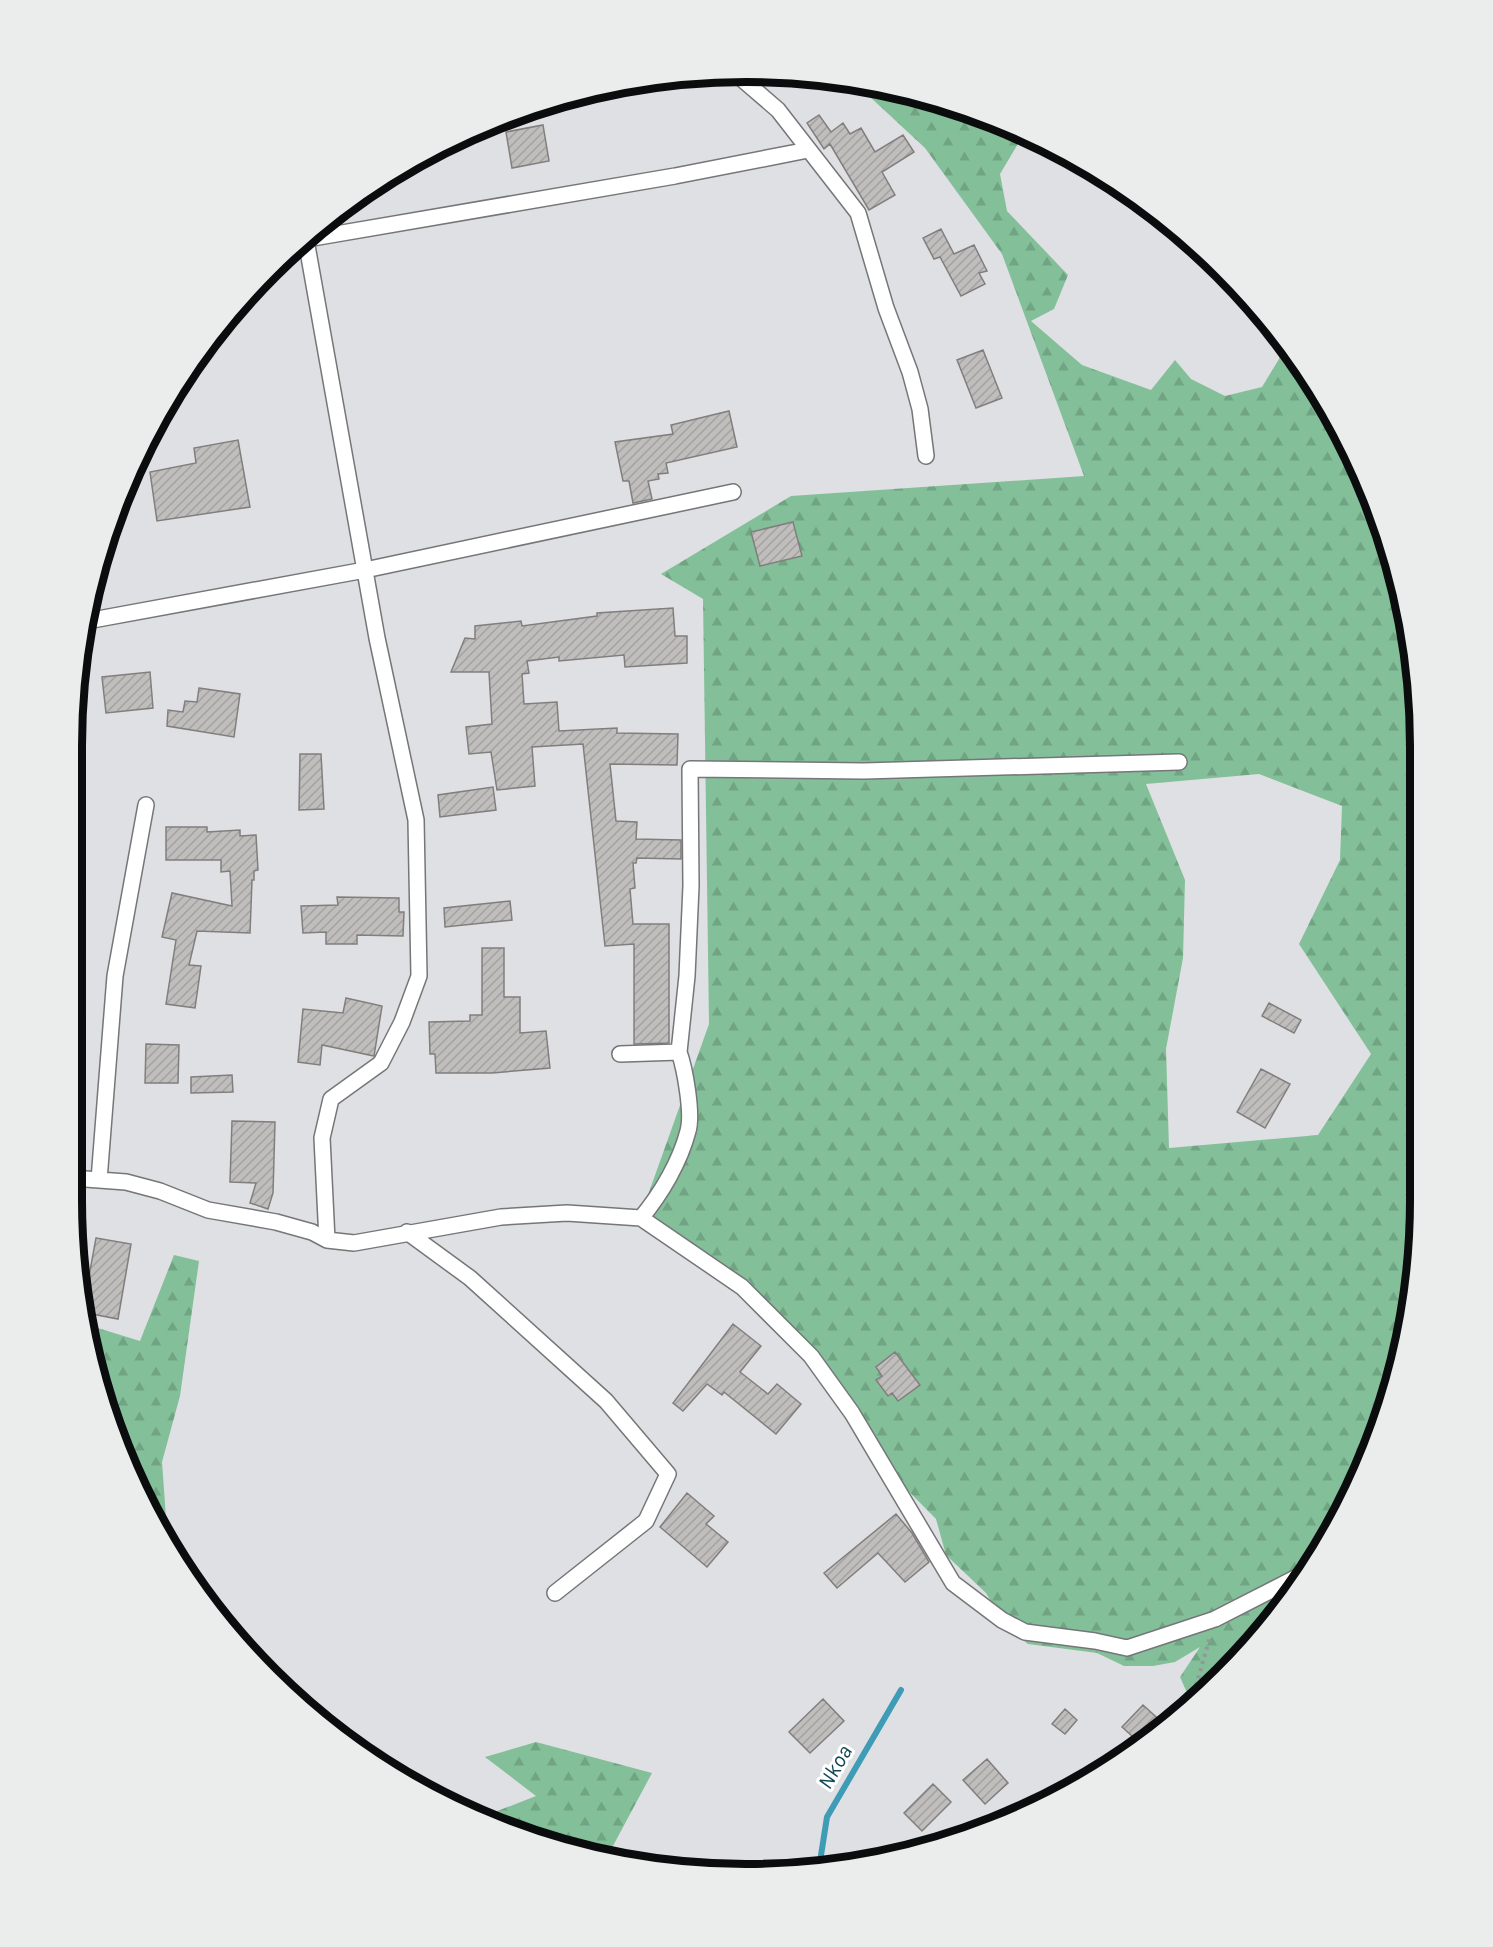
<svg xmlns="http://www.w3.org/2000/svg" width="1493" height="1947" font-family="Karla,sans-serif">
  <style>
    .forest { fill: url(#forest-firs); fill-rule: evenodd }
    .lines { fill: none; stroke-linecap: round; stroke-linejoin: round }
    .stream { stroke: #3f9cb6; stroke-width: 6 }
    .building { fill: url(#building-hatch); stroke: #817e7d; stroke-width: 1.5 }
    .street-casing { stroke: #747678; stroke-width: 18 }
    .path { stroke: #959699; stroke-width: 4; stroke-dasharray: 3 4.5; stroke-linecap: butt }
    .street { stroke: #fff; stroke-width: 15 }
    .labels { text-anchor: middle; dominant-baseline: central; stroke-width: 6; stroke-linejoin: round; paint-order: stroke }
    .water-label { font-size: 22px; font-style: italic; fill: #134957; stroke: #fff }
    .rim { fill: none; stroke: #0b0c0d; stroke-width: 8 }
  </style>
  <defs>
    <pattern id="forest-firs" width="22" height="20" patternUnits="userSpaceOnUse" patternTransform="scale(1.5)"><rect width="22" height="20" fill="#83c099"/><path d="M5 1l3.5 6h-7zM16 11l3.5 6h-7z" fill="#70a483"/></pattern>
    <pattern id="building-hatch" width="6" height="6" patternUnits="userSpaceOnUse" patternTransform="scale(1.5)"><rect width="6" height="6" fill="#c0bdbd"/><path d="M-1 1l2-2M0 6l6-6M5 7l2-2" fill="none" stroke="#a4a1a1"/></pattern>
  </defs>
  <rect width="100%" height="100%" fill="#dfe0e3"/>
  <path class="forest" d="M855 83C906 88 989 115 1034 139L1019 142 1000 174 1007 211 1068 275 1054 309 1031 321 1082 365 1151 390 1175 360 1191 379 1225 396 1262 387 1279 359 1282 341 1307 371 1385 529 1415 659V1289L1385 1418 1330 1538 1253 1645 1198 1694 1188 1695 1180 1677 1200 1647 1175 1662 1153 1666H1124L1097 1653 1028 1644 1006 1627 986 1593 946 1555 936 1519 861 1443 860 1409 810 1358 749 1281 679 1238 638 1223 709 1024 703 599 661 574 791 496 1084 476 1002 254 925 148ZM1259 774 1342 806 1340 860 1299 944 1371 1054 1318 1135 1169 1148 1166 1049 1183 958 1185 880 1146 784Z
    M174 1255 199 1261 180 1396 162 1462 168 1545 95 1375 88 1325 140 1341Z
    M536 1742 652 1773 606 1859 482 1817 536 1796 485 1757Z"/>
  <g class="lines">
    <path class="stream" d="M819 1868 827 1817 901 1690"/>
  </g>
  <path class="building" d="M819 115 831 132 843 123 850 134 861 128 875 152 903 135 914 152 882 172 895 195 869 210 830 144 824 149 807 123Z
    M543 125 549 161 512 168 506 132Z
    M941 229 954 254 974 245 987 271 979 273 985 284 961 296 940 257 934 259 923 238Z
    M983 350 1002 398 976 408 957 360Z
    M729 411 737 447 666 463 668 473 658 474 659 479 648 481 652 499 633 503 629 481H623L615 442 673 434 671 425Z
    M238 440 250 507 157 521 150 472 196 463 194 448Z
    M793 522 802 556 760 566 751 532Z
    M673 608 675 636H687V663L625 667 624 655 559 661V657L527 661 529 673 522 674 524 704 557 702 559 731 617 728V733L678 734 677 765 610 764 616 821 637 822 636 839 681 840V859L637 858 636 863H633L635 888 630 889 633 924H669V1043L634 1044V944L605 946 583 744 532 747 535 786 497 790 491 752 469 754 466 727 492 724 489 672H451L465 638 475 639V626L521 621 522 626 597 616V613Z
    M150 672 153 708 106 713 102 677Z
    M199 688 240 694 234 737 167 726 168 710 183 712 185 701 197 702Z
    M300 754H321L324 809 299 810Z
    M493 787 496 810 440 817 438 795Z
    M166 827H207V832L240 830V836L256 835 258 870 254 871V880H252L250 933 197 931 189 965 201 966 195 1008 166 1004 176 940 162 937 172 893 232 906 230 871 221 872V860H166Z
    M337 897 399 898V912H404L403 936 357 935V944H326V932L303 933 301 906 338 905Z
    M510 901 512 920 445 927 444 908Z
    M482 948H504V997H520V1033L546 1031 550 1068 492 1073H436L435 1054H430L429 1022 470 1021V1015H482Z
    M346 998 382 1006 374 1056 322 1045 320 1065 298 1062 303 1009 343 1013Z
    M1269 1003 1301 1020 1294 1033 1262 1016Z
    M146 1044 179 1045 178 1083H145Z
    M1261 1069 1290 1084 1265 1128 1237 1112Z
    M232 1075 233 1092 191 1093V1077Z
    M232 1121 275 1122 273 1193 268 1209 250 1203 256 1183 230 1182Z
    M96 1238 131 1244 118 1319 87 1313 85 1298Z
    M733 1324 761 1346 740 1372 768 1394 777 1384 801 1404 776 1434 724 1392 722 1395 707 1384 683 1411 673 1403Z
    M895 1352 920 1385 898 1401 892 1393 888 1396 876 1380 882 1376 876 1367Z
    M687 1493 714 1516 706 1524 728 1542 707 1567 660 1527Z
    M896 1514 912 1533 929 1562 905 1582 878 1553 837 1588 824 1573Z
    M823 1699 844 1721 810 1753 789 1732Z
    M1143 1705 1164 1724 1141 1744 1122 1727Z
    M1065 1709 1077 1720 1065 1734 1052 1724Z
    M987 1759 1008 1783 985 1804 963 1780Z
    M933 1784 951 1802 922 1831 904 1813Z"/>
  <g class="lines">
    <defs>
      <path id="street" d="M735 73 778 110 858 213 886 308 910 372 920 409 926 456
        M307 239 675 176 808 150
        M306 240 377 638 416 820 419 976 402 1022 381 1063 331 1099 322 1138 327 1240
        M87 621 365 570 733 492
        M679 1052 687 976 691 886 690 769 864 771 1179 762
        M620 1054 679 1052C685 1069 693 1114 688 1131 680 1162 661 1194 641 1218
        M72 1178 126 1182 160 1191 208 1210 276 1222 312 1232 327 1240 354 1243 501 1217 567 1213 641 1218 742 1287 811 1356 852 1413 953 1583 1002 1620 1025 1632 1095 1641 1127 1648 1215 1619 1305 1573
        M99 1180 115 976 146 805
        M407 1232 470 1278 606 1401 668 1474 646 1521 555 1593"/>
    </defs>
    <use href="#street" class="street-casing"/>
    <path class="path" d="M1192 1700 1210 1637"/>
    <use href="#street" class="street"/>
  </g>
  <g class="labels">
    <g class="water-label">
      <text transform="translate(835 1767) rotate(-60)">Nkoa</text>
    </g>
  </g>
  <path d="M0 0H1493V1947H0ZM746 82H746A664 664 0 0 1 1410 746V1200A664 664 0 0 1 746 1864H746A664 664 0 0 1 82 1200V746A664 664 0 0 1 746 82Z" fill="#ebecec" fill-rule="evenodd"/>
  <path class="rim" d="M746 82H746A664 664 0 0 1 1410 746V1200A664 664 0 0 1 746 1864H746A664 664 0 0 1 82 1200V746A664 664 0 0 1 746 82Z"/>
</svg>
